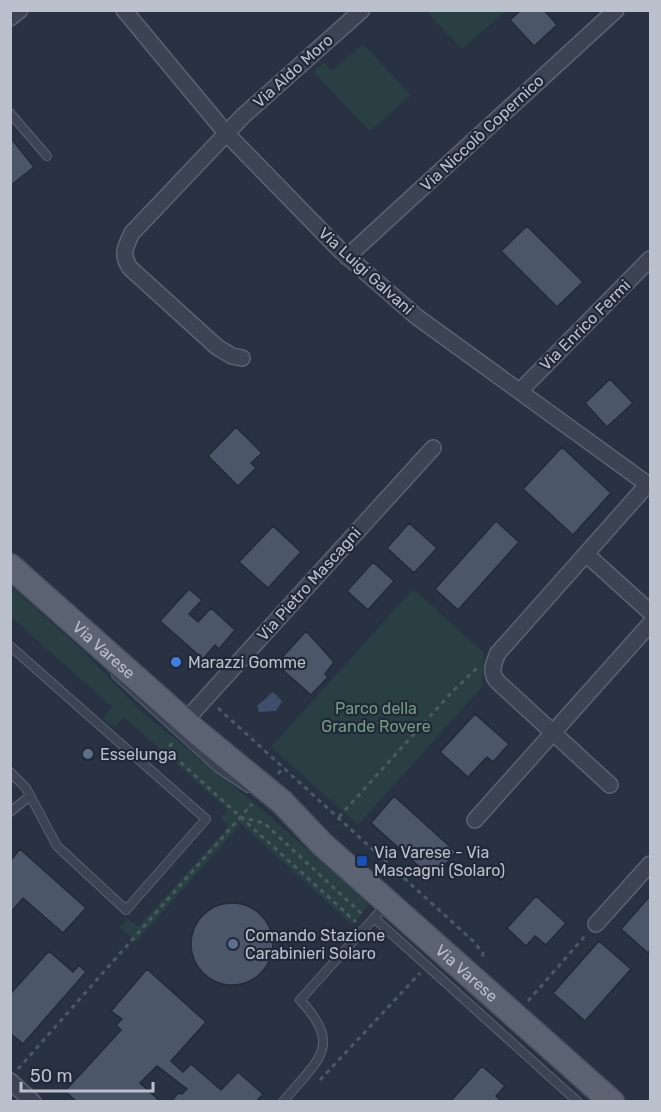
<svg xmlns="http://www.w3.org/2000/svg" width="661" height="1112" font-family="Rubik,sans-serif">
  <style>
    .green { fill: #2a3f44 }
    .water { fill: #3f4e6b }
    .building { fill: #4c5669; stroke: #232b3a; stroke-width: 1.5 }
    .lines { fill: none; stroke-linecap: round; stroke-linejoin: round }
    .lane-casing { stroke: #5b6270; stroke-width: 10 }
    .street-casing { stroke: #5b6270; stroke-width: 18 }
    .primary-casing { stroke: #464d5c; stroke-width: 27 }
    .path { stroke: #485c60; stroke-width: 3; stroke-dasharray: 4.5 4.5; stroke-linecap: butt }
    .lane { stroke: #3c4453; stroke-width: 8 }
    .street { stroke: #3c4453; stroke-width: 15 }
    .primary { stroke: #5b6372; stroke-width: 24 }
    .shop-dot { fill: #3f7fe0; stroke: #212938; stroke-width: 2 }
    .service-dot { fill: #5c6f8a; stroke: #212938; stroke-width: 2 }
    .transit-dot { fill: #1a4fb4; stroke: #212938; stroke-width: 2 }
    .labels { text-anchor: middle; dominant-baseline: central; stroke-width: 4.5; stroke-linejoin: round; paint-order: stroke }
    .street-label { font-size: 16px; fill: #bac0cc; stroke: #212938 }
    .poi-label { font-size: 16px; fill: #bac0cc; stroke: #212938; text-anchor: start }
    .park-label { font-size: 16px; fill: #729c7e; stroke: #212938 }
  </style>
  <rect width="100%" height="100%" fill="#283243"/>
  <path class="green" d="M426 11H506L462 49Z
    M363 44 411 95 370 131 313 72 324 63 332 71Z
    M11 586 85 653 142 712 258 806 369 904 352 925 241 824 136 942 120 927 127 919 138 927 229 826 220 818 228 810 124 717 114 727 103 718 112 707 11 617Z
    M413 589 484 653 482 687 358 825 271 747Z"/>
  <path class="water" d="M273 692 282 701 276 711 259 712 257 706Z"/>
  <path class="building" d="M521 10H544L557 25 534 46 510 20Z
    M10 137 34 167 10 186Z
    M527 226 583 282 557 307 501 251Z
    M610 379 633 403 607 427 585 403Z
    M236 427 262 453 251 463 256 468 238 486 208 456Z
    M562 447 611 493 573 535 523 489Z
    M496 521 519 542 458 610 435 589Z
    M409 523 437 548 414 573 387 548Z
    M273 526 301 552 268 588 239 562Z
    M373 562 394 581 368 610 347 591Z
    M189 589 202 600 189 614 198 622 211 608 235 630 219 649 215 645 203 659 160 621Z
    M306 631 334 662 325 674 328 677 311 695 276 664Z
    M475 714 509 744 493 762 487 757 468 777 440 752Z
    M394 796 456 852 433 879 371 823Z
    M20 849 86 908 63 933 23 898 10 913V861Z
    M536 896 566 923 546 945 535 936 526 946 507 928Z
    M650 896V950L648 953 621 929Z
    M191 944a41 41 0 1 1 82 0a41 41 0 1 1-82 0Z
    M599 941 631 969 585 1021 553 993Z
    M49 951 73 972 79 965 86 972 23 1044 10 1033V994Z
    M147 969 206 1022 171 1061 183 1072 191 1064 221 1090 238 1072 263 1094 256 1102H171L178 1093 182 1094 187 1089 157 1066 140 1083 161 1102H77L65 1091 121 1030 116 1025 122 1019 111 1011Z
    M482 1066 505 1086 496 1096 502 1102H450Z"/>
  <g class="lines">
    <defs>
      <path id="lane" d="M10 113 47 156
        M10 646 206 819 126 910 57 846 26 788 10 772
        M116 675 218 768 248 788
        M10 812 30 796
        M386 905 374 918 578 1102
        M283 1102C316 1061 345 1047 300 1000L374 918"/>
      <path id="street" d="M124 10 226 133 340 250 417 317 650 486
        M10 18 20 10
        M347 257 616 10
        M242 358 232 356 217 347 130 268C121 255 125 247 132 233L243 116 362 10
        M520 391 650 259
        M586 554 650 612
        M185 721 433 448
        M610 785 499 683C489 674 493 664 498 653L648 484
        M475 820 650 624
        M596 924 650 864
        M10 1081 33 1102"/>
      <g id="primary">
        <path id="s1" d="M10 566 199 734 282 802 322 844 612 1102"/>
      </g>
    </defs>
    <use href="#lane" class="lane-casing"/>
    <use href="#street" class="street-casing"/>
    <use href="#primary" class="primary-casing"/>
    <path class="path" d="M218 708 473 941 483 953 482 960
      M172 743 167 750 356 922
      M278 774 284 767
      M240 817 264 823 363 915
      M339 817 451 693 478 667
      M528 1001 585 936
      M18 1069 252 804
      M320 1080 420 973"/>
    <use href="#lane" class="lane"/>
    <use href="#street" class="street"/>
    <use href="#primary" class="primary"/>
  </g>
  <circle class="shop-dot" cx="176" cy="662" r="6"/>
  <g class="service-dot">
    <circle cx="88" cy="754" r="6"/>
    <circle cx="233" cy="944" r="6"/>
  </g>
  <rect class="transit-dot" x="356" y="855" width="12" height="12" rx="3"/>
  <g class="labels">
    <g class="street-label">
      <text transform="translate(293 71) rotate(-42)">Via Aldo Moro</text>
      <text transform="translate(482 133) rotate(-43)">Via Niccolò Copernico</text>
      <text transform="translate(366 271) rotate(42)">Via Luigi Galvani</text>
      <text transform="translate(585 325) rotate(-45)">Via Enrico Fermi</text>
      <text transform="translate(309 584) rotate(-48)">Via Pietro Mascagni</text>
      <text stroke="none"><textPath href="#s1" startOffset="126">Via Varese</textPath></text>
      <text stroke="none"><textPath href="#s1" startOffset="612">Via Varese</textPath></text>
    </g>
    <g class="poi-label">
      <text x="188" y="662">Marazzi Gomme</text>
      <text x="100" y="754">Esselunga</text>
      <text x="374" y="852">Via Varese - Via<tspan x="374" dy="18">Mascagni (Solaro)</tspan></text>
      <text x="245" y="935">Comando Stazione<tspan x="245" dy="18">Carabinieri Solaro</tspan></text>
    </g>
    <g class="park-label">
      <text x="376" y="708">Parco della<tspan x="376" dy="18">Grande Rovere</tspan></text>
    </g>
  </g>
  <rect width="661" height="1112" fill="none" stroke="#bac0cc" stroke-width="24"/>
  <path d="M21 1082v9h132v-9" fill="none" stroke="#bac0cc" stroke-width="3"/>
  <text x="30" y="1082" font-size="18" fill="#bac0cc" stroke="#212938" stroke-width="4.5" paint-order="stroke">50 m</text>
</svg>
